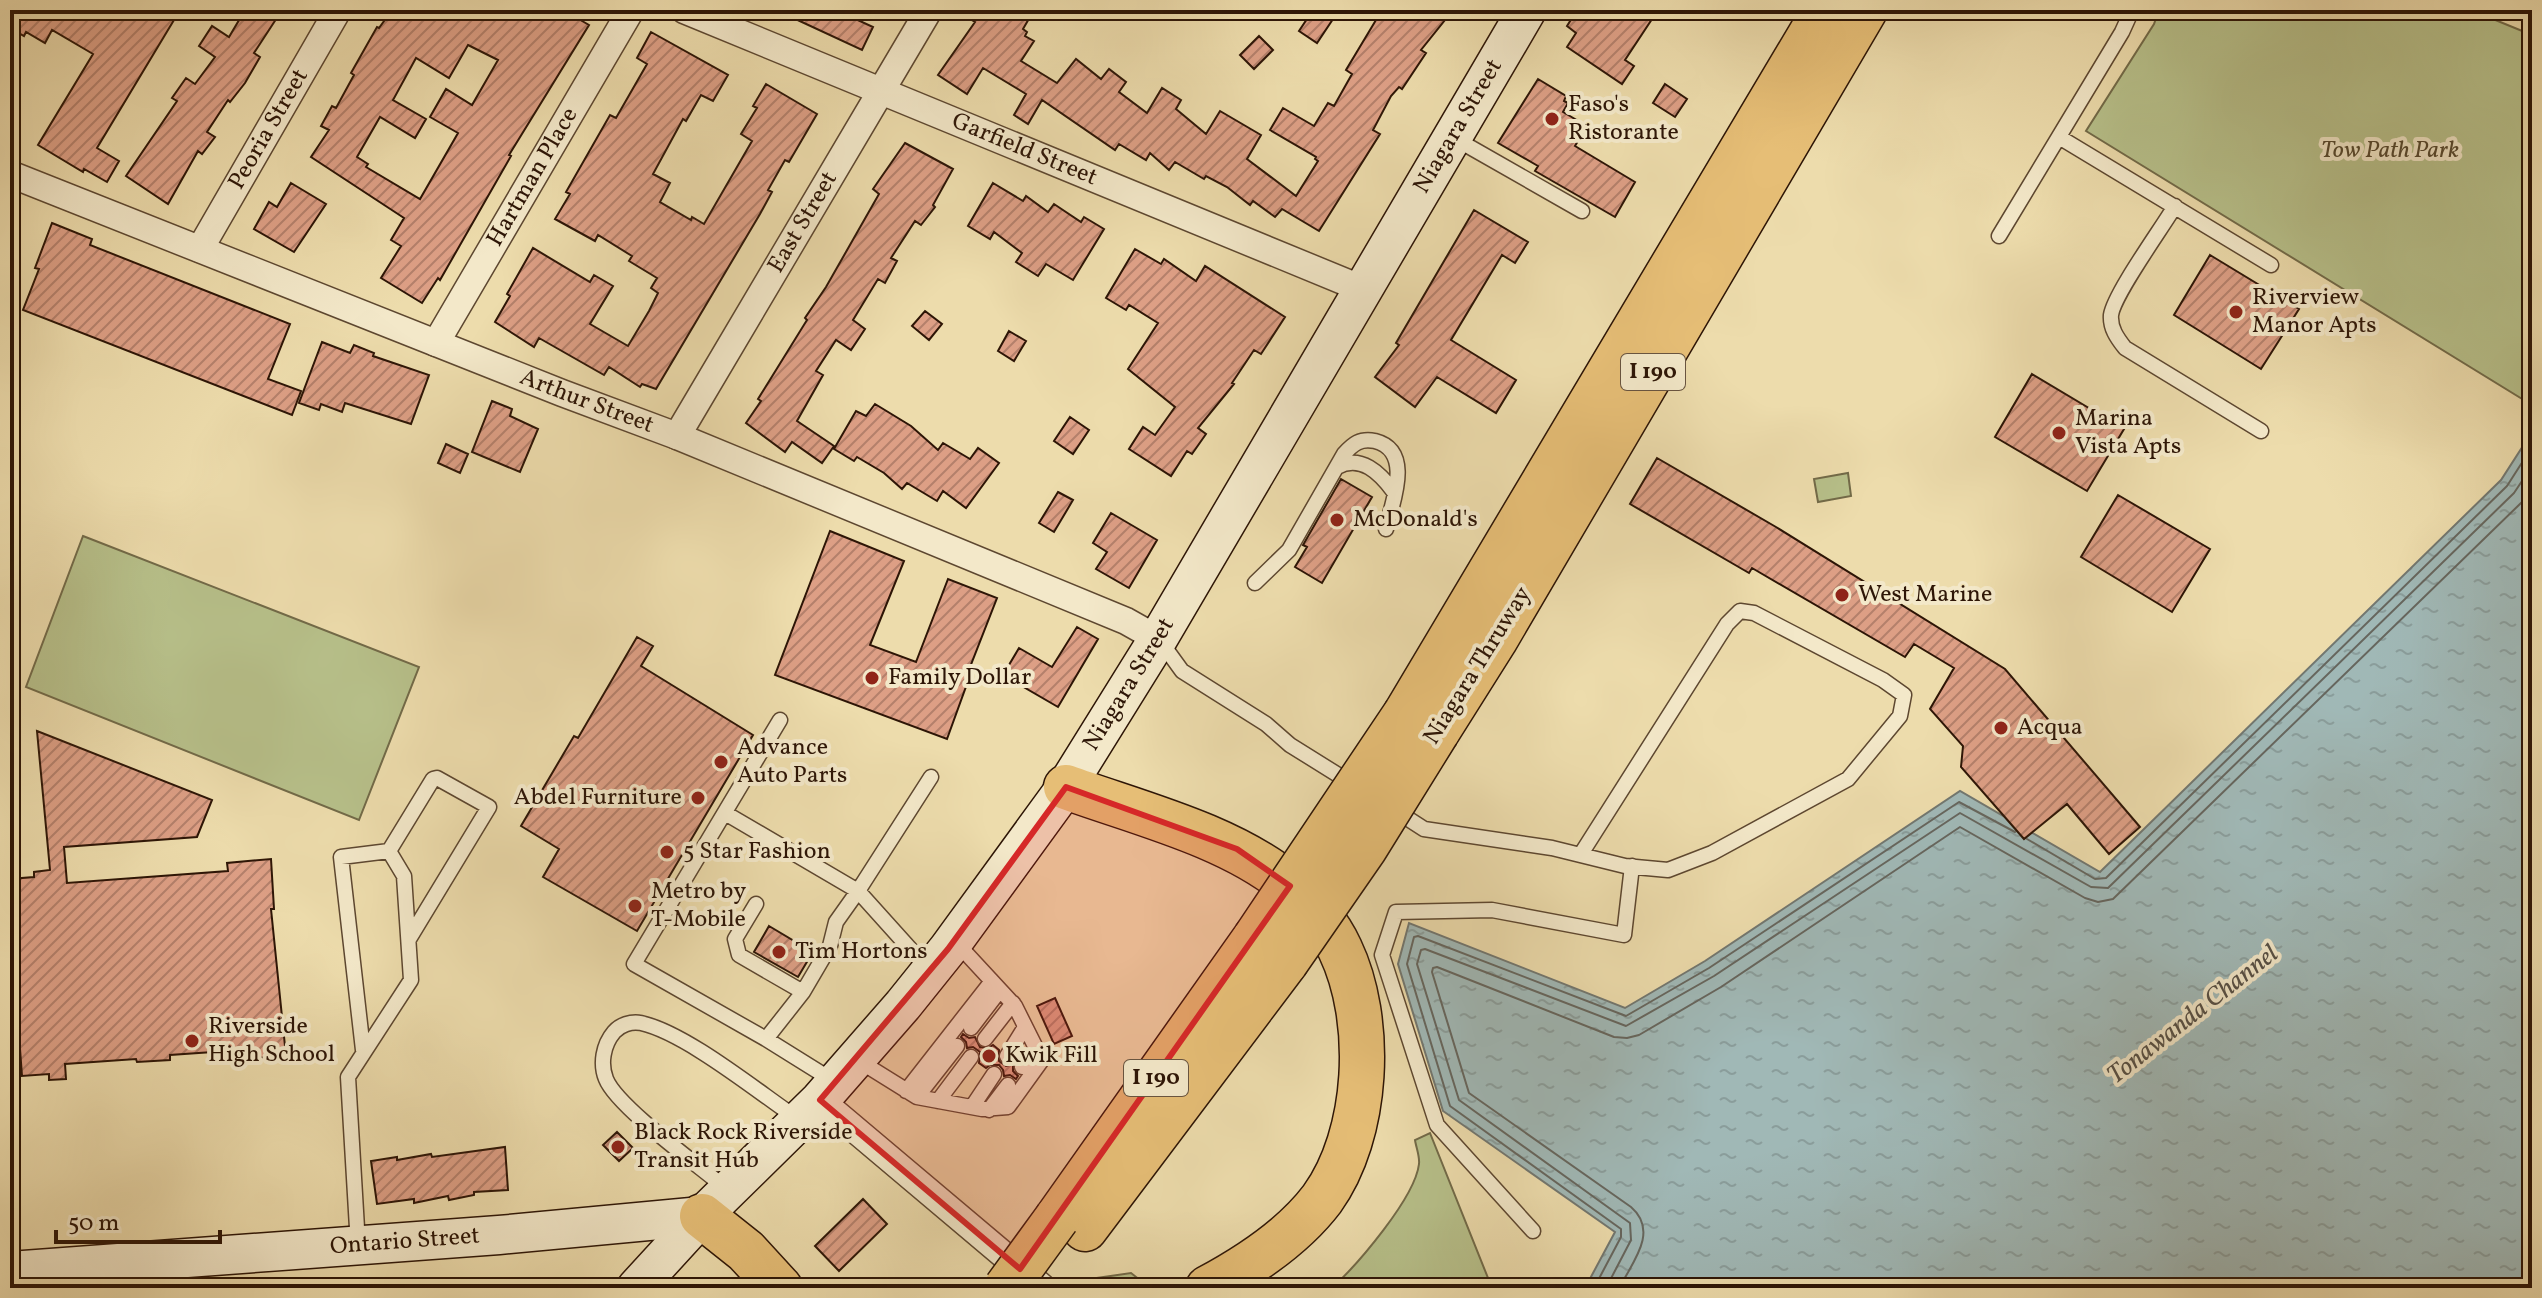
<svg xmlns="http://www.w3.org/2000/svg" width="2542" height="1298" font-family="Vollkorn,serif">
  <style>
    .green { fill: #b7c08a; stroke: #726a48; stroke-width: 2 }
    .water { fill: url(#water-ripples); stroke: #727770; stroke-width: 2 }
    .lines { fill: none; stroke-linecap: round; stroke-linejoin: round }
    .shore { stroke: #66665e; stroke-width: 2 }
    .building { fill: url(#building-hatch); stroke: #2d1506; stroke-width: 2; fill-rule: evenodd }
    .lane-casing { stroke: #5d4730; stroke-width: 17 }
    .street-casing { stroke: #5d4730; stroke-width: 29 }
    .secondary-casing { stroke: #2d1506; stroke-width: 41 }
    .highway-casing { stroke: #2d1506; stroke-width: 47 }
    .lane { stroke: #f3e8c9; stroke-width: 14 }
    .street { stroke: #f3e8c9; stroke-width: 26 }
    .secondary { stroke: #f3e8c9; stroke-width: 38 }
    .highway { stroke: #e6be76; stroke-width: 44 }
    .highway-bridge-casing { stroke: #2d1506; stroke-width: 47; stroke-linecap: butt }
    .highway-bridge { stroke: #e6be76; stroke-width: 44 }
    .marked { fill: #d62828; fill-opacity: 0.2; stroke: #d62828; stroke-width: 6; stroke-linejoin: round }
    .poi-dot { fill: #8f2418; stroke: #f3e8c9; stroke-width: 3 }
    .labels { text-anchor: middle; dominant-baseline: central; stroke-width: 8; stroke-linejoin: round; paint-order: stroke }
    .shield { fill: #f3e8c9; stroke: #685440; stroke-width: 2 }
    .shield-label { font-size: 22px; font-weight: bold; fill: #2d1506 }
    .poi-label { font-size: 24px; fill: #2d1506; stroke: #f3e8c9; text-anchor: start }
    .street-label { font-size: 24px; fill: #2d1506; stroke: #f3e8c9 }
    .park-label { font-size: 24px; font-style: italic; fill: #56482e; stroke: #f3e8c9 }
    .water-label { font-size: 26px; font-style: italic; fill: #554e44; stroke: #f3e8c9 }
  </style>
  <defs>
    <pattern id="water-ripples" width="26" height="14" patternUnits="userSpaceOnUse" patternTransform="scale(2)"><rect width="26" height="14" fill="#a0b8b6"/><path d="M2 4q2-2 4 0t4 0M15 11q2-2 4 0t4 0" fill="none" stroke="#8a9d9b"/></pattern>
    <pattern id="building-hatch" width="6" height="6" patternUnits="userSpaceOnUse" patternTransform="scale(2)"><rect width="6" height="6" fill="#dd9f85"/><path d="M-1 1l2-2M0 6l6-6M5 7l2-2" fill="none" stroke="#b4806b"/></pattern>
  </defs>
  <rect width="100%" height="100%" fill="#eddcac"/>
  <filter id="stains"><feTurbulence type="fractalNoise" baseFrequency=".0025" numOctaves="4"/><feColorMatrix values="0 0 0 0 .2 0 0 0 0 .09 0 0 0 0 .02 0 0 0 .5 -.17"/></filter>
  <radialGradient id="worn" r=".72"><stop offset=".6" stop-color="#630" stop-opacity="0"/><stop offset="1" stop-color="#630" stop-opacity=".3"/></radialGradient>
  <path class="green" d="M2159 10H2471L2532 35V405L2086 131 2154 24Z
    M1848 473 1851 496 1818 502 1814 479Z
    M83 536 419 667 359 820 26 687Z
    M1430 1133 1492 1288H1332C1357 1265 1415 1198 1419 1164 1420 1157 1416 1147 1415 1140Z
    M1131 1273 1150 1288H1083L1090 1279Z"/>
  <path class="water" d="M2532 432V1288H1585L1615 1232 1443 1111 1398 964 1409 923 1625 1008 1705 961 1960 791 2100 872 2501 480Z"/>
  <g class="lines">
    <path class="shore" d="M2027 839 2095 879 2106 878 2507 486 2532 447
      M1594 1288 1621 1237V1229L1450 1106 1407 964 1414 937 1418 936 1626 1016 1709 968 1959 802 2015 832
      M1606 1288 1631 1240 1630 1223 1459 1100 1417 964 1421 950 1425 949 1626 1026 1714 976 1960 813 2091 887 2108 888 2514 493 2532 466
      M1619 1288C1633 1262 1659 1231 1631 1207L1469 1093 1432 972 1433 968 1437 967 1614 1037 1627 1038 1639 1035 1721 987 1960 827 2085 898 2098 902 2113 899 2522 502 2532 488"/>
  </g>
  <path class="building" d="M10 10H180L97 148 119 161 107 182 84 169 83 172 38 145 93 54 52 30 45 43 26 32 24 36 10 28Z
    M245 10H282L254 53 260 57 245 83 230 102 228 100 207 132 215 137 202 154 198 151 168 204 126 176 177 101 172 98 186 78 195 84 215 57 199 46 212 26 229 37Z
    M392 10H449L461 16 464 10H512L523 16 526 10H563L589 25 509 155 511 156 440 280 438 278 422 303 381 278 401 246 391 240 404 218 311 157 329 130 321 126 332 106 336 108 354 75 351 73 377 27 379 28ZM468 45 498 60 472 105 446 89 430 117 458 133 420 199 366 167 368 164 357 157 380 117 415 138 426 119 393 100 416 58 449 78Z
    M776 10H836L873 27 862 50Z
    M955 10H1034L1023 29 1027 32 1025 36 1034 41 1021 61 1057 83 1076 59 1101 79 1109 69 1126 82 1119 92 1147 113 1162 88 1181 100 1176 109 1206 134 1220 111 1261 135 1247 159 1296 196 1318 161 1315 159 1316 157 1270 130 1283 108 1314 126 1328 103 1334 106 1352 74 1346 70 1382 10H1453L1421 50 1426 53 1402 89 1399 87 1391 96 1373 130 1380 134 1319 231 1282 209 1275 217 1253 201 1250 205 1227 187 1206 176 1204 179 1175 162 1169 170 1150 153 1146 160 1119 144 1115 150 1042 100 1028 124 1014 115 1026 94 983 68 967 94 938 75 975 22Z
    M1313 10H1339L1317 43 1299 31Z
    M1577 10H1658L1625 60 1634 66 1622 84 1567 47 1576 33 1567 26Z
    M651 32 728 75 713 101 701 95 686 121 683 119 653 174 670 183 660 202 691 220 692 217 704 224 752 141 741 134 757 108 753 106 766 84 817 114 789 162 785 160 768 190 772 192 760 214 656 389 642 384 640 387 609 367 604 375 539 338 534 347 495 322 510 296 507 294 533 248 590 282 594 275 613 286 590 324 628 346 649 311 658 293 651 288 657 278 629 261 632 256 598 235 595 241 555 219 570 194 566 192 610 115 616 118 647 64 637 58Z
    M1259 36 1273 50 1254 69 1240 55Z
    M1538 79 1566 96 1564 101 1568 103 1563 112 1587 126 1575 146 1635 182 1615 217 1535 171 1538 166 1498 143Z
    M1665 84 1687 99 1675 117 1653 103Z
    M905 143 953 169 933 205 935 207 921 225 915 221 891 258 897 261 885 283 878 279 853 320 865 329 851 350 836 340 816 371 823 375 797 421 834 446 822 463 792 442 785 452 746 423 761 401 758 399 807 320 805 318 826 287 879 194 873 189Z
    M291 183 326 204 294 252 254 229 269 202 277 207Z
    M993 183 1023 201 1026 196 1048 212 1054 204 1081 222 1084 217 1104 229 1073 280 1046 264 1038 276 1016 262 1022 253 994 232 990 239 968 226Z
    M1474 210 1528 242 1515 263 1502 255 1451 340 1516 380 1496 413 1437 377 1415 407 1375 377 1399 345 1396 343Z
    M52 223 92 239 90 245 290 324 268 379 301 391 292 415 23 310 39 269 35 268Z
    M1135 249 1161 264 1164 259 1196 281 1205 266 1285 317 1261 354 1254 350 1232 383 1234 384 1198 428 1206 434 1192 454 1187 451 1171 476 1129 449 1143 427 1155 435 1175 407 1128 369 1158 323 1129 305 1126 310 1106 298Z
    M2210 255 2299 309 2261 369 2174 315Z
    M925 311 942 324 929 340 912 326Z
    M1009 331 1026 341 1014 361 998 351Z
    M322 342 350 353 354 345 374 353 373 356 429 375 411 424 345 403 342 412 321 404 319 410 299 403Z
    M2032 374 2124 429 2087 491 1995 437Z
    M492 401 512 409 510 416 538 429 520 472 472 452Z
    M875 404 911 426 938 450 943 443 970 459 978 448 999 463 966 508 943 491 937 501 907 483 902 489 884 473 857 457 854 461 834 449 856 411 866 416Z
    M1070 417 1089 430 1073 454 1054 441Z
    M446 444 468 454 460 473 438 463Z
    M1657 458 1776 527 2005 669 2140 827 2109 854 2067 804 2024 839 1961 767 1963 746 1930 709 1954 668 1914 644 1905 657 1752 568 1749 573 1630 504Z
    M1341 479 1372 497 1322 583 1295 567 1307 547 1303 545Z
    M1058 492 1073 500 1054 532 1039 523Z
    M2118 495 2210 549 2172 612 2081 557Z
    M1111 513 1157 540 1129 588 1096 569 1107 552 1093 543Z
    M830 531 904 561 870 645 916 662 948 579 997 598 965 680 968 681 947 739 775 675Z
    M1077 627 1098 639 1058 707 1003 675 1019 648 1052 667Z
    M637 637 653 646 641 666 753 735 637 931 543 877 559 849 521 826 574 736 578 738Z
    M37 731 212 800 197 837 64 847 67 883 228 871 227 863 271 859 274 909H271L286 1056 259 1058 260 1063 243 1064 242 1050 170 1055V1060L137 1062 136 1059 65 1064 66 1079 49 1080V1074L22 1076 18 1022H10V879L34 877V872L50 870Z
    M769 926 804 947 808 960 798 977 754 952Z
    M1055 998 1072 1036 1054 1044 1037 1006Z
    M963 1034 969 1038 975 1037 980 1047 988 1048 993 1045 999 1050V1061L1006 1066 1013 1064V1071L1018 1076 1016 1079 1010 1075 1004 1076 1003 1070 999 1065H990L986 1068 979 1063 980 1052 973 1047 967 1048 966 1042 961 1037Z
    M617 1132 633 1148 619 1161 603 1145Z
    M505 1147 508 1190 474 1192V1195L449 1200 448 1196 414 1203V1199L377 1204 371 1161 397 1157V1160L431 1154 432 1157Z
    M863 1199 887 1224 839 1271 815 1246Z"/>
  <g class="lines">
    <defs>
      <path id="lane" d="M2059 137 2271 265
        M1454 138 1582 211
        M2175 206C2162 228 2114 294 2111 315 2110 328 2117 338 2125 348L2261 431
        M1999 236 2122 32 2132 10
        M1337 467C1361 454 1380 473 1394 492
        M1255 583 1289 550 1344 454C1353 444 1360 438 1375 441 1414 451 1392 503 1386 529
        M1161 642 1182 671 1266 724 1290 745 1351 783
        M780 720 634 964 766 1039 835 1082
        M1393 809 1424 829 1552 848 1625 866 1668 870 1712 853 1848 779 1900 716 1904 695 1883 680 1754 613 1740 611 1727 624 1581 854
        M725 813 858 891 836 922 830 946 803 992 766 1039
        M389 851 433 779 437 778 489 807 409 939
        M756 904 735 939 739 955 803 992
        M930 971 858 891 931 777
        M971 1028 1000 990
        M985 1039 1013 1003
        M363 1050 341 857 389 851
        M1007 1056 1025 1027
        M856 1059 917 1097 982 1109 1008 1107 1042 1060 1015 1006 965 952 952 943
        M1022 1067 1036 1049
        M906 1091 992 981
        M917 1097 957 1046
        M938 1101 971 1057
        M972 1107 994 1074
        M989 1110 1008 1085
        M728 1190C701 1167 617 1107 606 1079 600 1064 603 1045 614 1032 620 1025 631 1021 641 1023 686 1033 758 1092 798 1119
        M1533 1231 1437 1125 1382 955 1396 912 1492 910 1624 935 1632 866
        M358 1245 348 1077 411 980 404 876 389 851"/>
      <g id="street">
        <path id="s1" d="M684 10 1365 290"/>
        <path id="s2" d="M10 174 562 393 677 436 1126 621 1158 639"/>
        <path id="s3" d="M200 249 338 10"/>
        <path id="s4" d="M436 343 631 10"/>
        <path id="s5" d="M677 436 929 10"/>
        <path d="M820 1100 1043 1288"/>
      </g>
      <g id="secondary">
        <path id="s6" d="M10 1271 499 1235 702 1216"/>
        <path id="s7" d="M636 1288 702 1216 820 1100 903 1005 948 949 1066 787 1158 639 1527 10"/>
      </g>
      <path id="highway" d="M1406 713 1825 10
        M1437 732 1495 640 1865 10
        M1066 787C1138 813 1228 835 1287 883 1308 900 1329 925 1340 949 1374 1020 1369 1134 1322 1199 1294 1236 1249 1266 1208 1288
        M702 1216 746 1251 780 1288
        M1057 1218 1255 938
        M1085 1229 1286 962"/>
    </defs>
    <use href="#lane" class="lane-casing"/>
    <use href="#street" class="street-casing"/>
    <use href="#secondary" class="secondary-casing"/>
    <use href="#highway" class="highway-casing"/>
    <use href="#lane" class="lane"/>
    <use href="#street" class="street"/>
    <use href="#secondary" class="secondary"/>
    <use href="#highway" class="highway"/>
    <defs>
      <path id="highway-bridge" d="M1255 938 1406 713
        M1286 962 1365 848 1437 732
        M1006 1288 1057 1218"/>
    </defs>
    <use href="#highway-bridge" class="highway-bridge-casing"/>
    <use href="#highway-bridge" class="highway-bridge"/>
  </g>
  <path class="marked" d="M1066 787 1237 849 1290 886 1020 1269 820 1100 948 949Z"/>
  <g class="poi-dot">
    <circle cx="1552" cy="119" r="8"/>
    <circle cx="2236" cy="312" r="8"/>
    <circle cx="2059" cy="433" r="8"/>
    <circle cx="1337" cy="520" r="8"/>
    <circle cx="1842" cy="595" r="8"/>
    <circle cx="872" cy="678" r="8"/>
    <circle cx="2001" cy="728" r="8"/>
    <circle cx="721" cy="762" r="8"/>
    <circle cx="698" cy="798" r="8"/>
    <circle cx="667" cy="852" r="8"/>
    <circle cx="635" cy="906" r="8"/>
    <circle cx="779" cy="952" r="8"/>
    <circle cx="192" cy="1041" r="8"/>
    <circle cx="989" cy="1056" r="8"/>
    <circle cx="618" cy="1147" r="8"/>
  </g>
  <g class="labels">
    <g class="shield">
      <rect x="1621" y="354" width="64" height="36" rx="6"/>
      <rect x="1124" y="1060" width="64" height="36" rx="6"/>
    </g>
    <g class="shield-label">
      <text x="1653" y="372">I 190</text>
      <text x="1156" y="1078">I 190</text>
    </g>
    <g class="poi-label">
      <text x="1568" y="105">Faso's<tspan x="1568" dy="28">Ristorante</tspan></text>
      <text x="2252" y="298">Riverview<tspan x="2252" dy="28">Manor Apts</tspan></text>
      <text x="2075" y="419">Marina<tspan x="2075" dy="28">Vista Apts</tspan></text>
      <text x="1353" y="520">McDonald's</text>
      <text x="1858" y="595">West Marine</text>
      <text x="888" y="678">Family Dollar</text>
      <text x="2017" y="728">Acqua</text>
      <text x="737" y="748">Advance<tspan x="737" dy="28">Auto Parts</tspan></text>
      <text x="682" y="798" text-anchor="end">Abdel Furniture</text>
      <text x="683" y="852">5 Star Fashion</text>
      <text x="651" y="892">Metro by<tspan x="651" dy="28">T-Mobile</tspan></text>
      <text x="795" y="952">Tim Hortons</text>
      <text x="208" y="1027">Riverside<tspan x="208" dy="28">High School</tspan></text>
      <text x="1005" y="1056">Kwik Fill</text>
      <text x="634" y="1133">Black Rock Riverside<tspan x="634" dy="28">Transit Hub</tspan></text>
    </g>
    <g class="street-label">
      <text stroke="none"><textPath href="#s7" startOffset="1430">Niagara Street</textPath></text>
      <text stroke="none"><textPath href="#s3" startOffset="138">Peoria Street</textPath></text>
      <text stroke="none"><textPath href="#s1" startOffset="368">Garfield Street</textPath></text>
      <text stroke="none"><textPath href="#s4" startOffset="192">Hartman Place</textPath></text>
      <text stroke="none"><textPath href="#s5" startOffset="248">East Street</textPath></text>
      <text stroke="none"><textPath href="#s2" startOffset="620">Arthur Street</textPath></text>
      <text transform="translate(1478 666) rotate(-58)">Niagara Thruway</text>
      <text stroke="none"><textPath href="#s7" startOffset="782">Niagara Street</textPath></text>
      <text stroke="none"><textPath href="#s6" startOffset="396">Ontario Street</textPath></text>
    </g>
    <g class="park-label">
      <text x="2390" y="151">Tow Path Park</text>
    </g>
    <g class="water-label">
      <text transform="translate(2193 1015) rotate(-38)">Tonawanda Channel</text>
    </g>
  </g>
  <rect width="2542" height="1298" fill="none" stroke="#eddcac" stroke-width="40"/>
  <rect x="12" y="12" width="2518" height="1274" fill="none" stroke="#2d1506" stroke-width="4"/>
  <rect x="20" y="20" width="2502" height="1258" fill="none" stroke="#2d1506" stroke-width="2"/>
  <path d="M56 1230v12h164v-12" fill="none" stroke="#2d1506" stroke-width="4"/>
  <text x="68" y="1230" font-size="24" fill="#2d1506" stroke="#f3e8c9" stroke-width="6" paint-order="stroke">50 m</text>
  <rect width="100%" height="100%" filter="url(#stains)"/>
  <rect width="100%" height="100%" fill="url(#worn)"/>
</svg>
